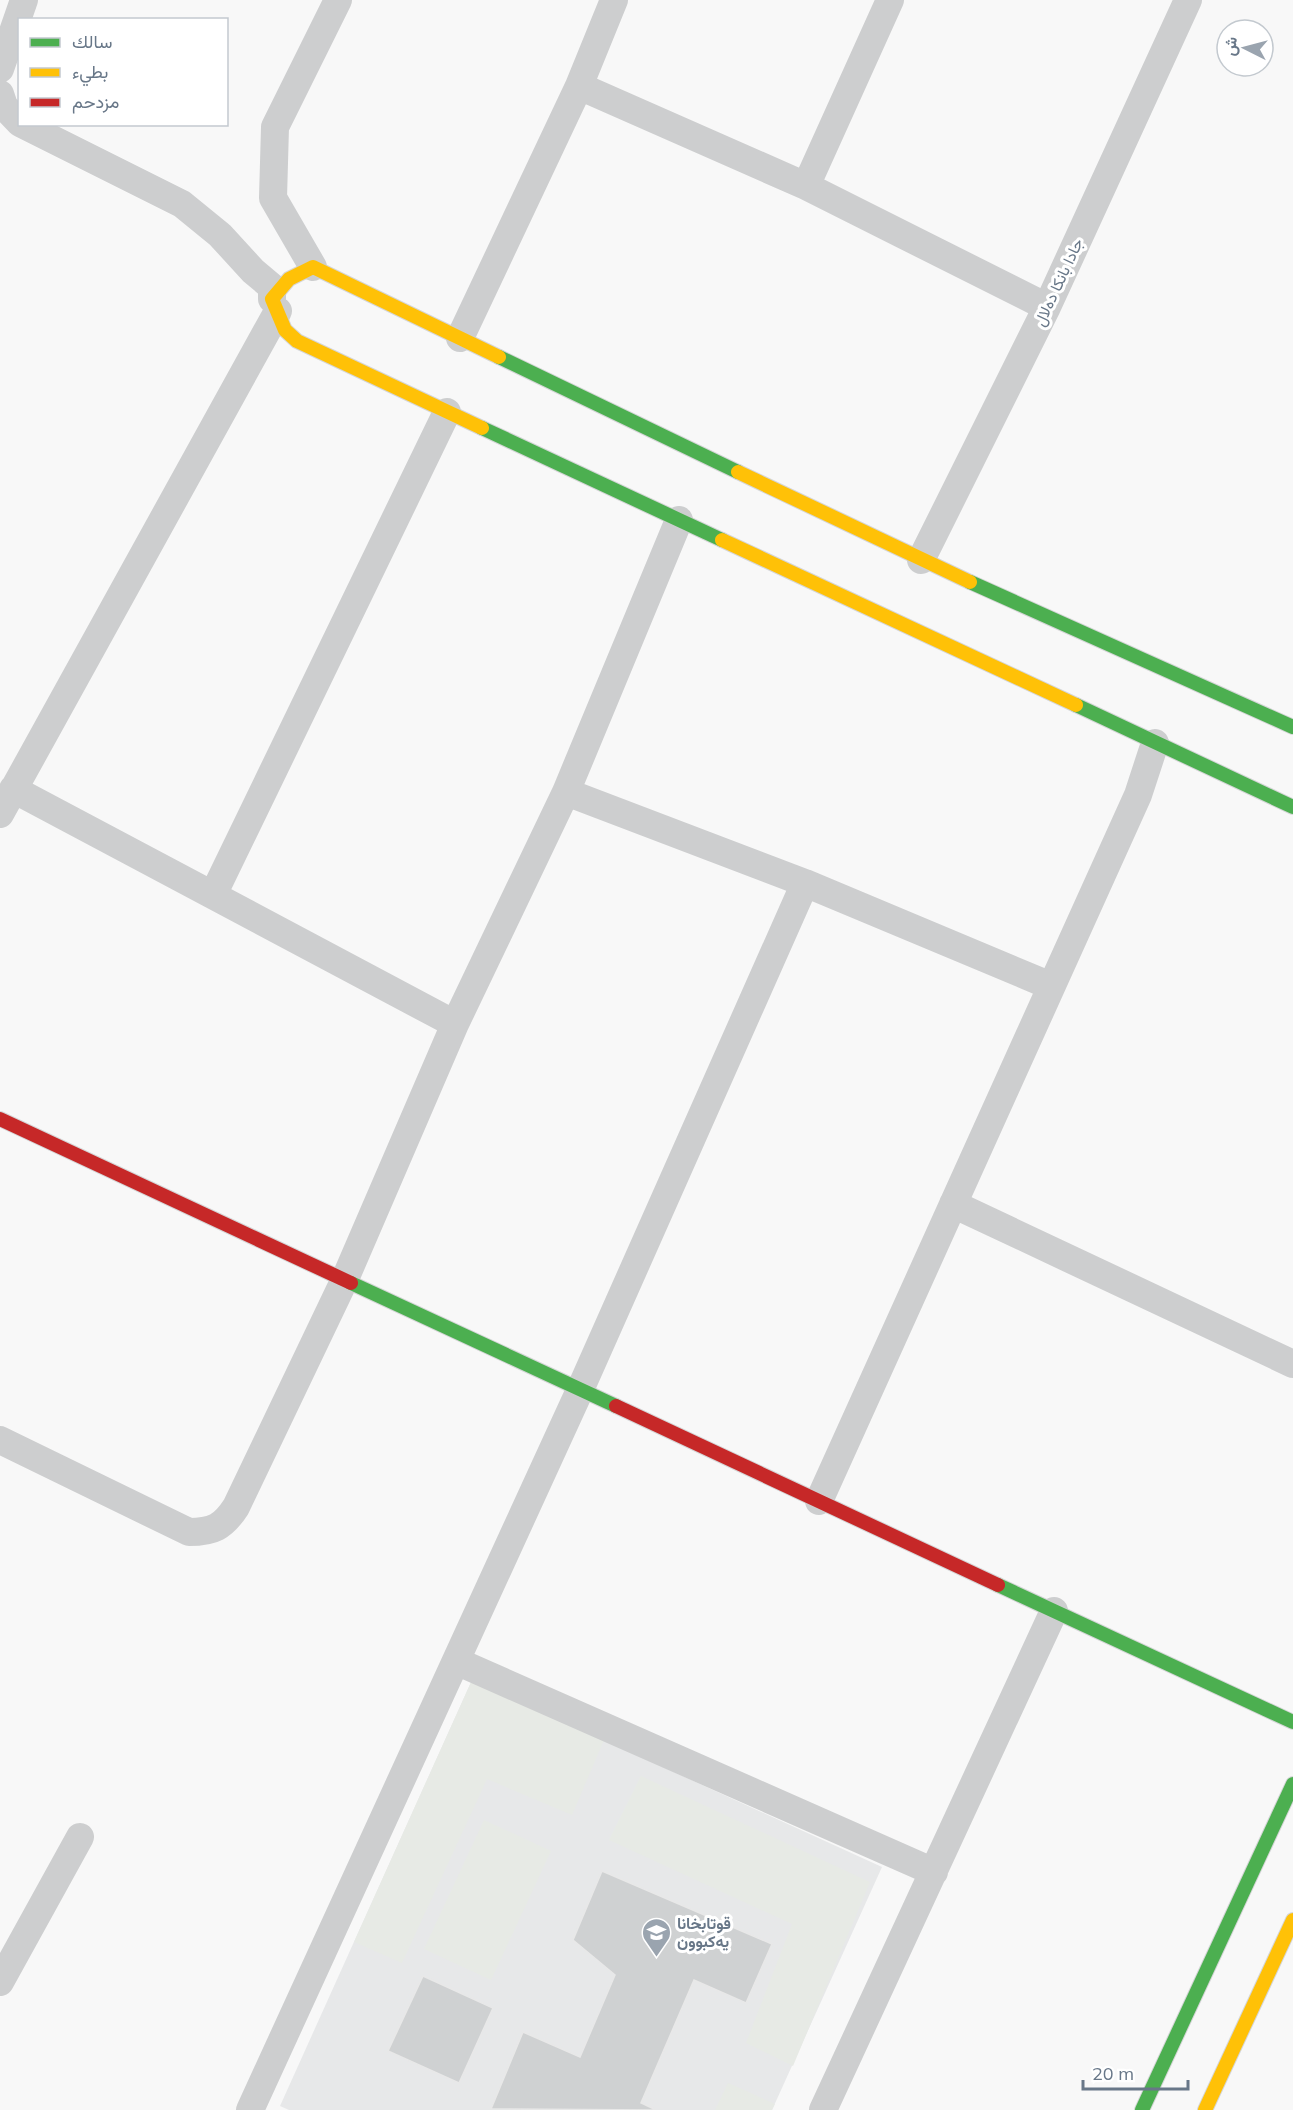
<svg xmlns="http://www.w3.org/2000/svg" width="1293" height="2110" font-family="Mulish,Vazirmatn,sans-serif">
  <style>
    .built { fill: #e7e8e9 }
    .green { fill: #e7eae5 }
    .building { fill: #cfd1d2; stroke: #e8e8e8; stroke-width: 1.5 }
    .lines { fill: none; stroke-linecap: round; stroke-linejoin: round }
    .fast-casing { stroke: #d5d6d7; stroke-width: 16 }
    .slow-casing { stroke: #d5d6d7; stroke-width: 16 }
    .jam-casing { stroke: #d5d6d7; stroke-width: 16 }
    .street { stroke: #cdcecf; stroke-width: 28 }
    .fast { stroke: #4caf50; stroke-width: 14 }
    .slow { stroke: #ffc107; stroke-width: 14 }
    .jam { stroke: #c62828; stroke-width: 14 }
    .labels { text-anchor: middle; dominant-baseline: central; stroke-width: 6; stroke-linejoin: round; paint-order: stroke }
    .street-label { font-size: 16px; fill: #687788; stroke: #fff }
    .poi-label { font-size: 16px; font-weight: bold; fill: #687788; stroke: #fff; text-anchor: start }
  </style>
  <rect width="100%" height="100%" fill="#f8f8f8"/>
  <path class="built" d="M472 1680 882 1867 772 2110H289L280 2106Z"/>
  <path class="green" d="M472 1680 604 1740 572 1815 487 1779 402 1963 354 1942Z
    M641 1776 870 1882 793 2066 746 2043 792 1924 609 1840Z
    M484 1820 551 1851 491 1980 424 1949Z
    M728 2083 775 2104 772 2110H715Z"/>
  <path class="building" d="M602 1871 772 1944 746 2003 694 1980 641 2103 656 2110 491 2109 523 2032 580 2057 615 1975 573 1940Z
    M423 1976 493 2008 459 2083 388 2051Z"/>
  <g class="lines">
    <defs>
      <path id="fast" d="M499 357 738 472
        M482 428 722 540
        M970 582 1293 727
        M1076 705 1293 807
        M351 1283 616 1406
        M998 1585 1293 1722
        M1142 2110 1293 1784"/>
      <path id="slow" d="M482 428 297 341 285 330 272 299 289 279 313 267 499 357
        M738 472 970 582
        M722 540 1076 705
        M1205 2110 1293 1920"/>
      <path id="jam" d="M0 1119 351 1283
        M616 1406 998 1585"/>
    </defs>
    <use href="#fast" class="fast-casing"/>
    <use href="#slow" class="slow-casing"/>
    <use href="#jam" class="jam-casing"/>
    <path class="street" d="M0 69 24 0
      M579 86 806 186 1047 307
      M0 94 4 106 20 123
      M22 124 182 204 220 235 253 271 272 287V299
      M806 186 890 0
      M313 267 273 198 275 127 338 0
      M460 338 579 86 614 0
      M921 560 1047 307 1188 0
      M13 789 455 1024
      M566 792 805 883 1051 986
      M0 814 278 311
      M213 895 447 412
      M953 1204 1293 1364
      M0 1440 189 1532C213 1532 223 1527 236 1507L345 1279 455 1024 566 792 679 520
      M819 1501 1138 795 1155 743
      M456 1661 934 1872
      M0 1982 80 1837
      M250 2110 580 1390 805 883
      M823 2110 1054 1611"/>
    <use href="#fast" class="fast"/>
    <use href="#slow" class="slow"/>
    <use href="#jam" class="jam"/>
  </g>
  <defs>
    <symbol id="school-pin" viewBox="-11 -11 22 30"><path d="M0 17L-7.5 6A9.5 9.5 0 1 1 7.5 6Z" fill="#9aa4af" stroke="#fff"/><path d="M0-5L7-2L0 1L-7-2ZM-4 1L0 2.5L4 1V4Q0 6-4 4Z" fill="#fff"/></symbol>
  </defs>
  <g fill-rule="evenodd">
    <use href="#school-pin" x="640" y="1916" width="33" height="45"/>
  </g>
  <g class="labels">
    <g class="street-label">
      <text transform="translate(1058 282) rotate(-65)">جادا بانكا ده‌لال</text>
    </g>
    <g class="poi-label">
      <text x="677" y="1923">قوتابخانا<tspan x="677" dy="18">یەکبوون</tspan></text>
    </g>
  </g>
  <rect x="18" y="18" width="210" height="108" fill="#ffffff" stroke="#c3c9cf" stroke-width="1.5"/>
  <rect x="30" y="38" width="30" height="9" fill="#4caf50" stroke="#c3c9cf" stroke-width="1.5"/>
  <text x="72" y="48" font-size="18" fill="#687788">سالك</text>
  <rect x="30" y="68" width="30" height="9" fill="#ffc107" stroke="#c3c9cf" stroke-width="1.5"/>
  <text x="72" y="78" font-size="18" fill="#687788">بطيء</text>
  <rect x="30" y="98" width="30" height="9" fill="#c62828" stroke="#c3c9cf" stroke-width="1.5"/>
  <text x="72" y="108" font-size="18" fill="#687788">مزدحم</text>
  <g transform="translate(1245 48) rotate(276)"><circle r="28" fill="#ffffff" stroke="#c3c9cf" stroke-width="1.5"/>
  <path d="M0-4.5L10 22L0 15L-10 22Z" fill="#9aa4af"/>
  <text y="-9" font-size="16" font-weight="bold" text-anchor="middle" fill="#687788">ش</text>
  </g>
  <path d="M1083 2080v9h105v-9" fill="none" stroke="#687788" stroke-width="3"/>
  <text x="1092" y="2080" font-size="18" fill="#687788" stroke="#ffffff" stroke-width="4.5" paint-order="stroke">20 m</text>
</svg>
